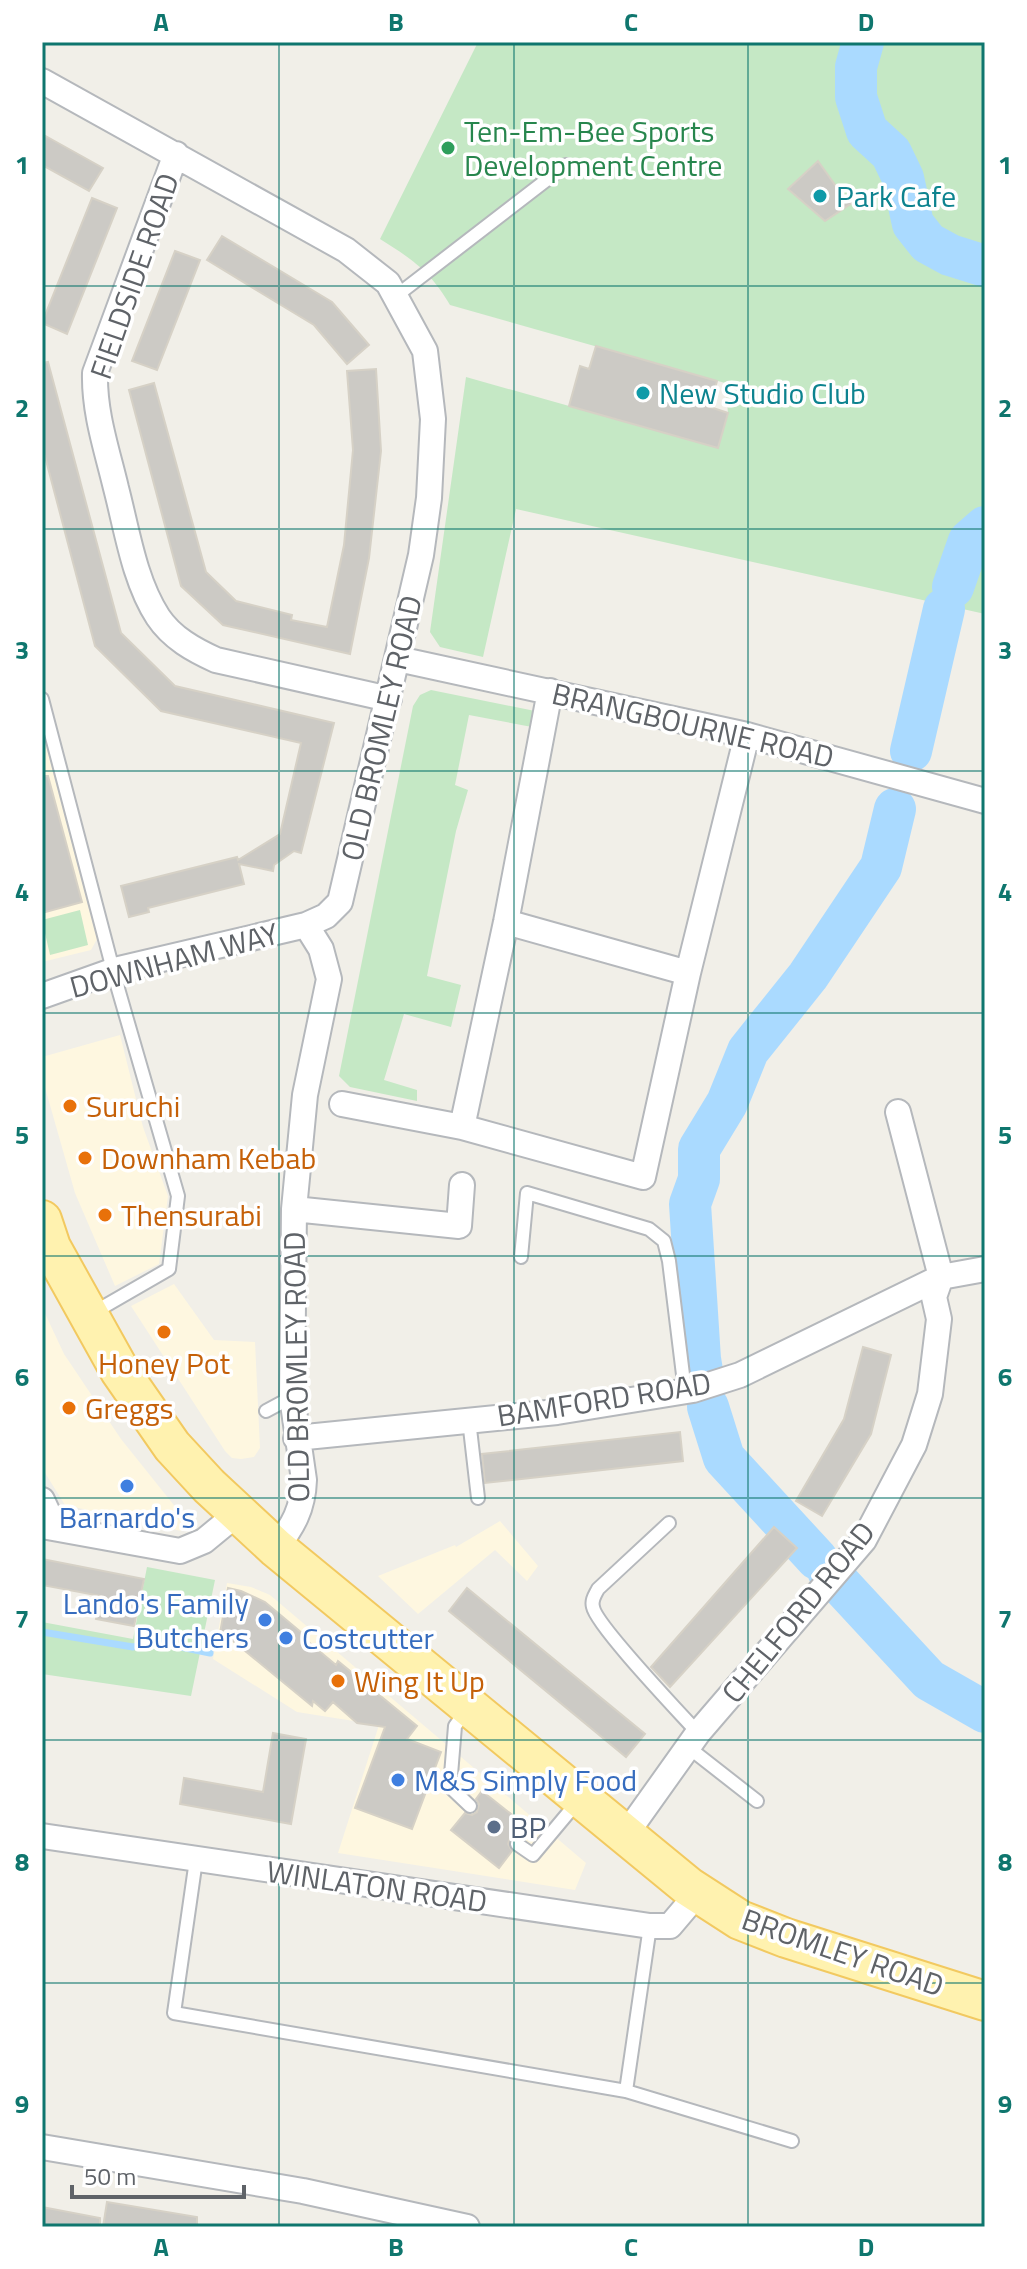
<svg xmlns="http://www.w3.org/2000/svg" width="1027" height="2269" font-family="'Titillium Web',sans-serif">
  <style>
    .commercial { fill: #fef7e0 }
    .green { fill: #c5e8c5 }
    .lines { fill: none; stroke-linecap: round; stroke-linejoin: round }
    .stream { stroke: #aadaff; stroke-width: 7 }
    .river { stroke: #aadaff; stroke-width: 42 }
    .building { fill: #cccac5; stroke: #d6d1c6; stroke-width: 2 }
    .service-casing { stroke: #b5b8bc; stroke-width: 16 }
    .minor-casing { stroke: #b5b8bc; stroke-width: 28 }
    .primary-casing { stroke: #f2c960; stroke-width: 42 }
    .service { stroke: #fff; stroke-width: 12 }
    .minor { stroke: #fff; stroke-width: 24 }
    .primary { stroke: #fff2af; stroke-width: 38 }
    .grid { fill: none; stroke: #0f766e; stroke-width: 2; stroke-opacity: 0.55 }
    .leisure-dot { fill: #2e9e5b; stroke: #fff; stroke-width: 3 }
    .culture-dot { fill: #0f9aa8; stroke: #fff; stroke-width: 3 }
    .food-dot { fill: #e8710a; stroke: #fff; stroke-width: 3 }
    .shop-dot { fill: #3f7fe0; stroke: #fff; stroke-width: 3 }
    .service-dot { fill: #5c6f8a; stroke: #fff; stroke-width: 3 }
    .labels { text-anchor: middle; dominant-baseline: central; stroke-width: 7; stroke-linejoin: round; paint-order: stroke }
    .leisure-label { font-size: 30px; fill: #27864d; stroke: #fff; text-anchor: start }
    .culture-label { font-size: 30px; fill: #0d838f; stroke: #fff; text-anchor: start }
    .street-label { font-size: 30px; fill: #5f6368; stroke: #fff }
    .food-label { font-size: 30px; fill: #c56008; stroke: #fff; text-anchor: start }
    .shop-label { font-size: 30px; fill: #366cbe; stroke: #fff; text-anchor: start }
    .service-label { font-size: 30px; fill: #4e5e75; stroke: #fff; text-anchor: start }
    .neatline { fill: none; stroke: #0f766e; stroke-width: 3 }
    .grid-label { font-size: 26px; text-anchor: middle; font-weight: bold; fill: #0f766e }
  </style>
  <rect width="100%" height="100%" fill="#f1efe8"/>
  <path class="commercial" d="M42 731 97 939 91 950 42 962Z
    M120 1035 143 1127 168 1196 159 1264 115 1286 75 1193 42 1077V1057Z
    M174 1284 214 1340 255 1342 260 1448 254 1457 241 1459 232 1458 225 1451 131 1306Z
    M42 1307 64 1354 121 1439 185 1519 181 1531 65 1505 42 1468Z
    M500 1521 538 1566 527 1581 495 1550 418 1614 378 1576 455 1545 456 1547Z
    M227 1583 251 1587 270 1595 283 1606 586 1863 575 1890 338 1853 379 1725 297 1712 213 1659Z"/>
  <path class="green" d="M478 42H985V614L516 509 483 657 440 647 430 632 466 377 718 448 728 413 725 383 450 305C431 272 412 259 380 239Z
    M431 690 535 711 532 727 469 715 455 785 468 790 456 831 427 976 461 985 451 1027 404 1014 384 1080 417 1090V1101L350 1087 339 1076 413 706 420 695Z
    M80 910 88 945 50 955 42 920Z
    M147 1567 215 1580 191 1696 42 1674V1622L133 1639Z"/>
  <g class="lines">
    <path class="stream" d="M42 1632 133 1647 151 1641 210 1653"/>
    <path class="river" d="M863 42 856 67V97L867 131 891 153 903 178 913 224 928 243 950 255 985 266
      M953 587 969 541 985 527
      M911 751 944 609
      M705 1389 700 1359 690 1204 699 1179V1149L727 1103 748 1051 808 976 881 867 895 809
      M708 1407 724 1458 817 1559
      M828 1571 929 1680 985 1712"/>
  </g>
  <path class="building" d="M42 134 103 168 89 191 42 165Z
    M818 161 838 189 852 203 825 221 788 189Z
    M92 198 117 208 67 334 42 323Z
    M222 236 332 302 369 345 347 364 314 325 207 260Z
    M175 251 200 260 157 370 132 361Z
    M596 346 717 381 710 407 728 413 718 448 569 406 580 366 589 369Z
    M48 362 121 633 175 686 334 723 301 853 294 851 274 865 273 871 239 864 244 884 148 908 149 912 129 917 121 886 237 857 238 860 280 834 301 743 161 711 95 646 42 445V363Z
    M376 369 381 451 369 558 350 654 223 625 181 586 129 390 154 383 206 572 236 601 292 615 291 620 327 627 344 545 353 450 347 371Z
    M42 776H48L82 902 42 913Z
    M863 1347 891 1355 871 1434 822 1516 796 1501 844 1419Z
    M680 1432 683 1461 485 1483 482 1454Z
    M774 1527 797 1548 670 1687 651 1667Z
    M42 1559 144 1579 134 1626 96 1619 101 1596 42 1585Z
    M228 1588 241 1591 265 1602 308 1638 306 1640 336 1665 338 1661 417 1726 407 1739 441 1752 412 1829 355 1808 385 1727 357 1723 333 1702 325 1711 313 1701 312 1706 233 1641 219 1639Z
    M467 1588 645 1734 626 1757 449 1611Z
    M273 1733 306 1739 291 1824 180 1804 184 1778 263 1792Z
    M482 1791 530 1829 523 1837 517 1835 510 1838 508 1844 512 1851 499 1868 451 1830 465 1813 472 1815 477 1812 479 1804 476 1799Z
    M107 2202 197 2217V2227H103Z
    M42 2207 100 2218V2227H42Z"/>
  <g class="lines">
    <defs>
      <path id="service" d="M396 296 566 165
        M42 699 117 985 178 1196 169 1269 91 1314
        M521 1257 527 1193 649 1229 664 1241 669 1261 685 1391
        M266 1411 292 1397
        M469 1420 478 1498
        M669 1523 598 1589C595 1595 591 1600 593 1607 596 1625 680 1713 698 1733
        M466 1711 455 1726 450 1787 470 1806
        M688 1747 757 1801
        M517 1844 533 1855 579 1800
        M196 1860 174 2013 626 2091 650 1926
        M626 2091 792 2141"/>
      <path id="minor" d="M42 81 346 250 388 283 425 351 433 419 429 498 421 555 340 902 326 916 306 925 115 970 42 996
        M176 154 95 373C94 413 107 450 116 488 127 530 134 580 158 617 172 638 194 650 216 660L389 699
        M398 659 747 735 985 801
        M688 973 747 735
        M342 1104 462 1127 643 1177 688 973 506 922
        M898 1112 941 1277
        M462 1127 506 922 550 691
        M294 1209 459 1226 462 1185
        M296 1438 557 1412 693 1390 740 1375 941 1277 985 1269
        M42 1500 55 1528
        M42 1526 180 1551 204 1541 238 1513
        M276 1548C293 1526 303 1509 304 1480L292 1397 294 1209 305 1095 329 979 321 949 306 925
        M626 1834 698 1733 864 1540 914 1445 930 1394 939 1319 934 1297 941 1277
        M42 1836 650 1926H670L698 1893
        M42 2147 303 2191 467 2227"/>
      <path id="primary" d="M42 1220 51 1247 120 1371 172 1446 209 1486 276 1548 689 1887 740 1920 786 1938 985 2001"/>
    </defs>
    <use href="#service" class="service-casing"/>
    <use href="#minor" class="minor-casing"/>
    <use href="#primary" class="primary-casing"/>
    <use href="#service" class="service"/>
    <use href="#minor" class="minor"/>
    <use href="#primary" class="primary"/>
  </g>
  <path class="grid" d="M279 42V2227M514 42V2227M748 42V2227M42 286H985M42 529H985M42 771H985M42 1013H985M42 1256H985M42 1498H985M42 1740H985M42 1983H985"/>
  <circle class="leisure-dot" cx="448" cy="148" r="8"/>
  <g class="culture-dot">
    <circle cx="820" cy="196" r="8"/>
    <circle cx="643" cy="393" r="8"/>
  </g>
  <g class="food-dot">
    <circle cx="70" cy="1106" r="8"/>
    <circle cx="85" cy="1158" r="8"/>
    <circle cx="105" cy="1215" r="8"/>
    <circle cx="164" cy="1332" r="8"/>
    <circle cx="69" cy="1408" r="8"/>
    <circle cx="338" cy="1681" r="8"/>
  </g>
  <g class="shop-dot">
    <circle cx="127" cy="1486" r="8"/>
    <circle cx="265" cy="1620" r="8"/>
    <circle cx="286" cy="1638" r="8"/>
    <circle cx="398" cy="1780" r="8"/>
  </g>
  <circle class="service-dot" cx="494" cy="1827" r="8"/>
  <g class="labels">
    <g class="leisure-label">
      <text x="464" y="131">Ten-Em-Bee Sports<tspan x="464" dy="34">Development Centre</tspan></text>
    </g>
    <g class="culture-label">
      <text x="836" y="196">Park Cafe</text>
      <text x="659" y="393">New Studio Club</text>
    </g>
    <g class="street-label">
      <text transform="translate(134 276) rotate(-71)">FIELDSIDE ROAD</text>
      <text transform="translate(693 725) rotate(13)">BRANGBOURNE ROAD</text>
      <text transform="translate(381 728) rotate(-77)">OLD BROMLEY ROAD</text>
      <text transform="translate(174 960) rotate(-15)">DOWNHAM WAY</text>
      <text transform="translate(296 1367) rotate(-91)">OLD BROMLEY ROAD</text>
      <text transform="translate(604 1399) rotate(-9)">BAMFORD ROAD</text>
      <text transform="translate(798 1612) rotate(-51)">CHELFORD ROAD</text>
      <text transform="translate(377 1886) rotate(8)">WINLATON ROAD</text>
      <text transform="translate(843 1952) rotate(19)">BROMLEY ROAD</text>
    </g>
    <g class="food-label">
      <text x="86" y="1106">Suruchi</text>
      <text x="101" y="1158">Downham Kebab</text>
      <text x="121" y="1215">Thensurabi</text>
      <text x="164" y="1363" text-anchor="middle">Honey Pot</text>
      <text x="85" y="1408">Greggs</text>
      <text x="354" y="1681">Wing It Up</text>
    </g>
    <g class="shop-label">
      <text x="127" y="1517" text-anchor="middle">Barnardo's</text>
      <text x="249" y="1603" text-anchor="end">Lando's Family<tspan x="249" dy="34">Butchers</tspan></text>
      <text x="302" y="1638">Costcutter</text>
      <text x="414" y="1780">M&amp;S Simply Food</text>
    </g>
    <g class="service-label">
      <text x="510" y="1827">BP</text>
    </g>
  </g>
  <rect width="1027" height="2269" fill="none" stroke="#ffffff" stroke-width="88"/>
  <path d="M72 2185v12h172v-12" fill="none" stroke="#5f6368" stroke-width="4"/>
  <text x="84" y="2185" font-size="24" fill="#5f6368" stroke="#ffffff" stroke-width="6" paint-order="stroke">50 m</text>
  <rect x="44" y="44" width="939" height="2181" class="neatline"/>
  <g class="grid-label">
    <text x="161" y="31">A</text>
    <text x="396" y="31">B</text>
    <text x="631" y="31">C</text>
    <text x="866" y="31">D</text>
    <text x="22" y="174">1</text>
    <text x="1005" y="174">1</text>
    <text x="22" y="417">2</text>
    <text x="1005" y="417">2</text>
    <text x="22" y="659">3</text>
    <text x="1005" y="659">3</text>
    <text x="22" y="901">4</text>
    <text x="1005" y="901">4</text>
    <text x="22" y="1144">5</text>
    <text x="1005" y="1144">5</text>
    <text x="22" y="1386">6</text>
    <text x="1005" y="1386">6</text>
    <text x="22" y="1628">7</text>
    <text x="1005" y="1628">7</text>
    <text x="22" y="1871">8</text>
    <text x="1005" y="1871">8</text>
    <text x="22" y="2113">9</text>
    <text x="1005" y="2113">9</text>
    <text x="161" y="2256">A</text>
    <text x="396" y="2256">B</text>
    <text x="631" y="2256">C</text>
    <text x="866" y="2256">D</text>
  </g>
</svg>
